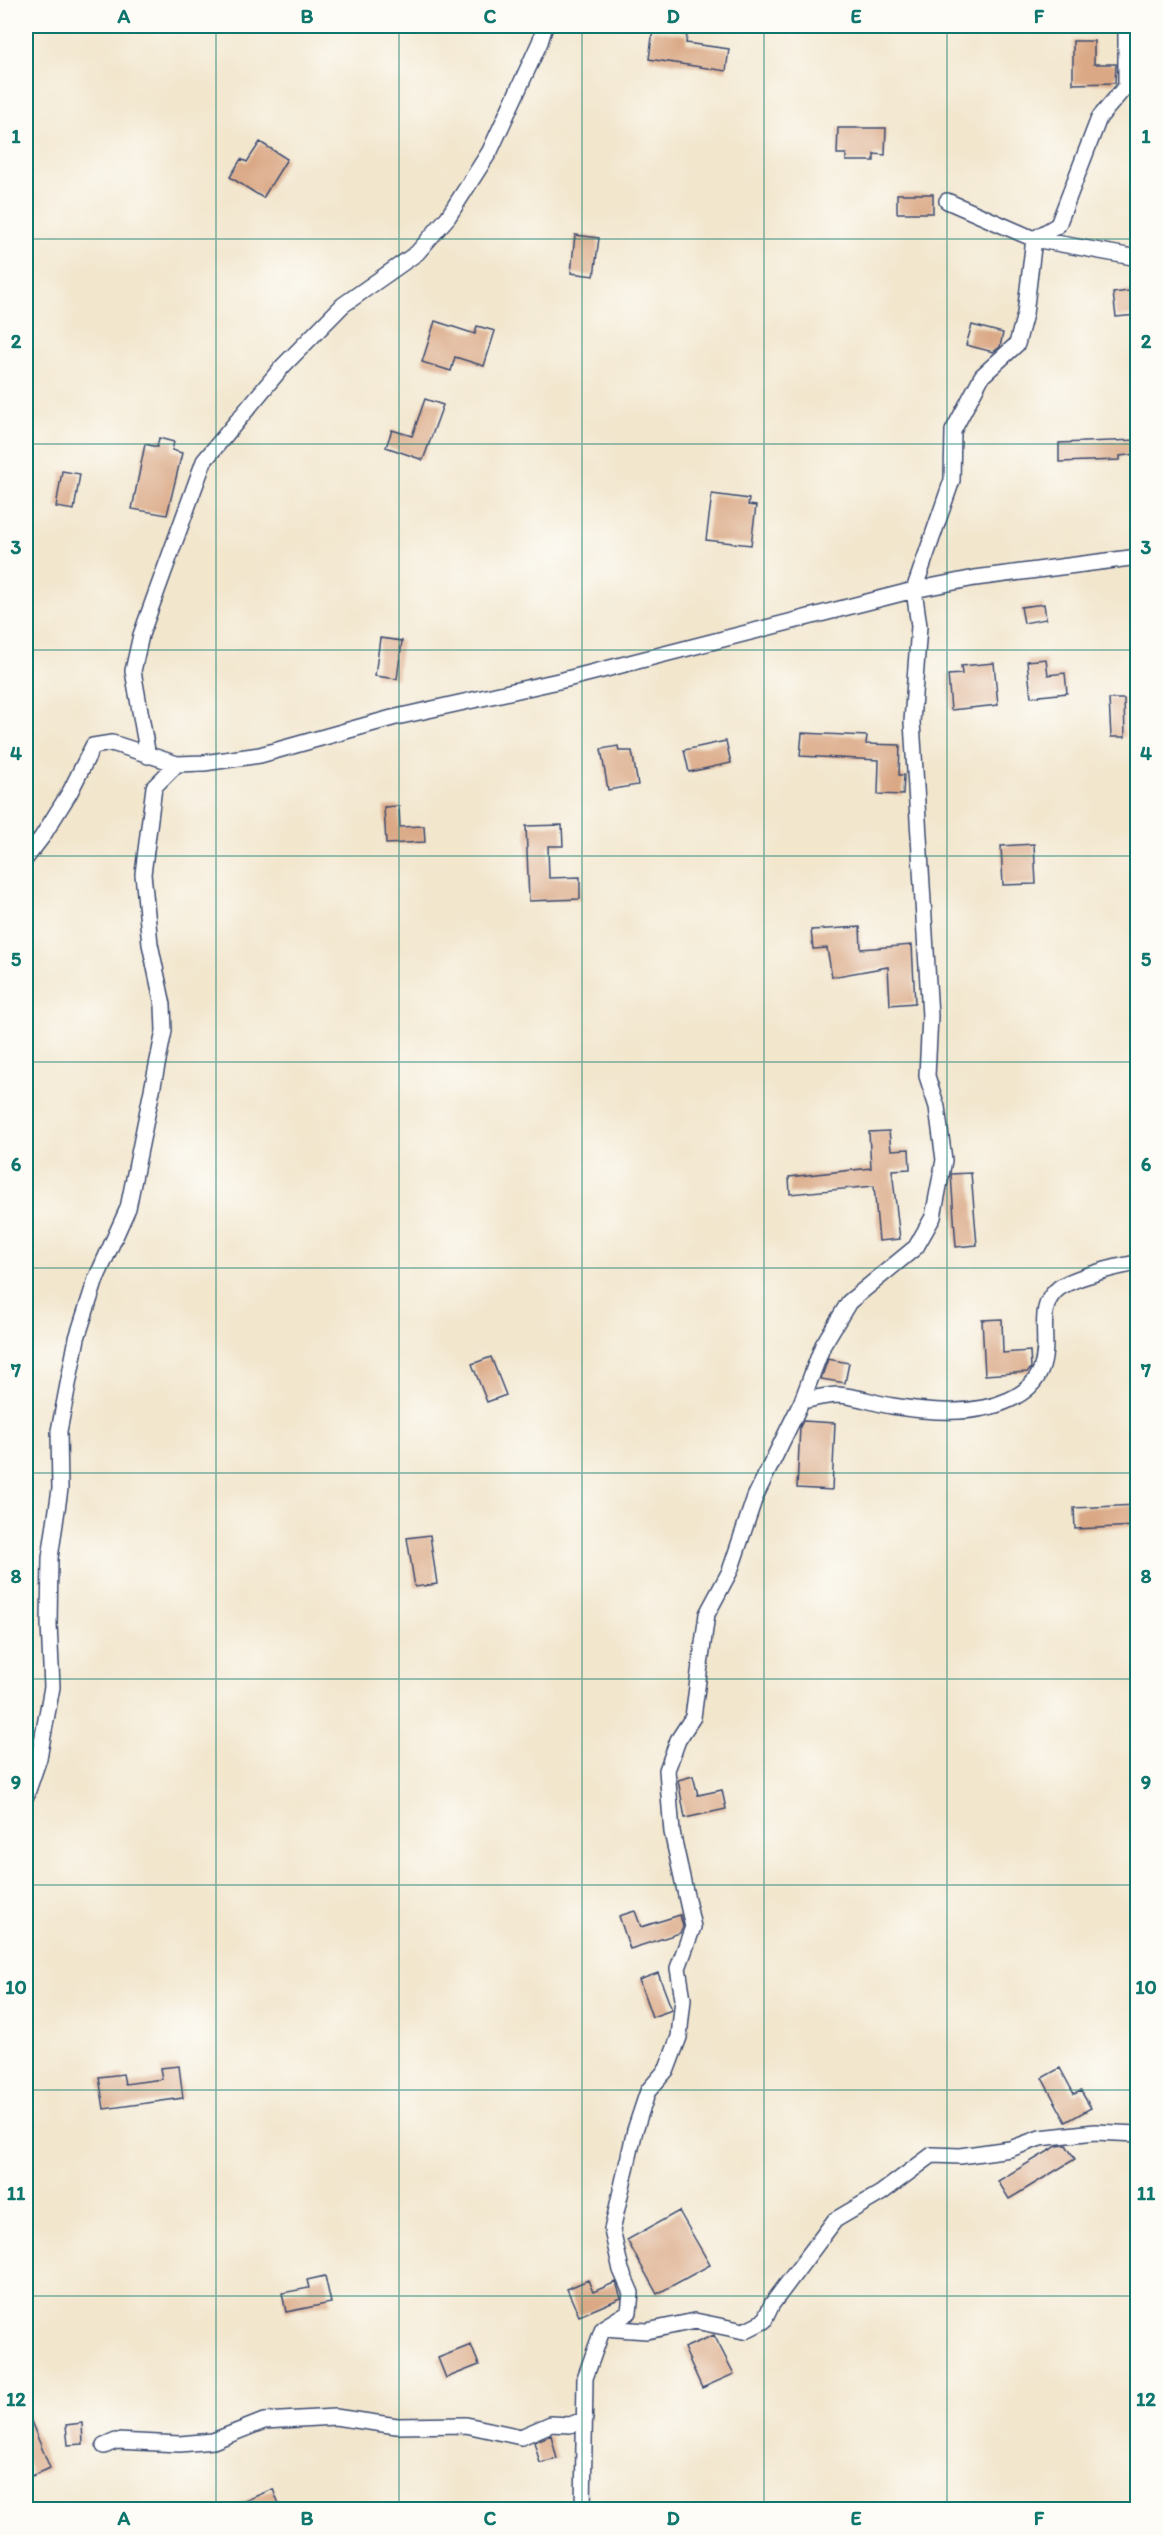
<svg xmlns="http://www.w3.org/2000/svg" width="1163" height="2535" font-family="Itim,sans-serif">
  <style>
    .building { fill: #daa885 }
    .lines { fill: none; stroke-linecap: round; stroke-linejoin: round }
    .minor-casing { stroke: #3b4a6f; stroke-width: 18 }
    .minor { stroke: #fff; stroke-width: 15 }
    .grid { fill: none; stroke: #0f766e; stroke-width: 1.5; stroke-opacity: 0.55 }
    .neatline { fill: none; stroke: #0f766e; stroke-width: 2 }
    .grid-label { font-size: 20px; text-anchor: middle; font-weight: bold; fill: #0f766e }
  </style>
  <rect width="100%" height="100%" fill="#fdfcf7"/>
  <filter id="ink" filterUnits="userSpaceOnUse"><feTurbulence type="fractalNoise" baseFrequency=".0167" numOctaves="2"/><feDisplacementMap in="SourceGraphic" scale="12" xChannelSelector="R" yChannelSelector="G"/><feConvolveMatrix kernelMatrix="1 2 1 2 8 2 1 2 1" color-interpolation-filters="sRGB"/></filter>
  <filter id="wash" filterUnits="userSpaceOnUse"><feTurbulence type="fractalNoise" baseFrequency=".008" numOctaves="4" result="noise"/><feDisplacementMap in="SourceGraphic" scale="24" xChannelSelector="R" yChannelSelector="G"/><feGaussianBlur stdDeviation="1.35" result="paint"/><feColorMatrix in="noise" values="0 0 0 0 0 0 0 0 0 0 0 0 0 0 0 0 0 1.4 0 .05"/><feComposite in="paint" operator="in"/></filter>
  <g filter="url(#wash)">
    <rect width="100%" height="100%" fill="#f2e6cd"/>
    <g id="blocks">
      <path class="building" d="M653 30 687 35 686 43 729 49 726 71 649 59Z
        M1073 41H1094V64H1116L1115 83 1073 84Z
        M838 128H886L885 155 874 154V161H846V154H837Z
        M260 142 287 159 263 198 230 177 241 159 247 162Z
        M897 194H933V213H897Z
        M575 235 599 238 594 276 571 273Z
        M1137 290V315L1116 317 1113 293Z
        M435 321 475 334 477 326 495 331 484 366 455 357 451 371 422 362Z
        M972 325 1003 333 1000 347 993 352 966 345Z
        M425 399 443 405 423 460 386 447 392 430 412 436Z
        M159 438 174 442 172 450 182 453 167 515 132 509 145 444 157 447Z
        M1137 440V454L1120 456V460L1059 462V443Z
        M62 471 80 474 74 510 56 507Z
        M712 494 749 499 748 505 756 506 751 545 706 540Z
        M1044 604 1046 619 1024 623 1021 607Z
        M380 638 402 641 397 679 375 676Z
        M1046 659 1048 675 1065 673 1067 693 1031 697 1027 661Z
        M994 663 998 705 951 710 948 675 962 674 961 666Z
        M1109 699H1124L1125 737H1111Z
        M802 733 867 736 866 744 900 745 899 775H904L903 795 878 794 879 760 800 756Z
        M726 741 731 763 689 772 684 750Z
        M618 746 619 751H632L638 785 608 790 601 749Z
        M399 806 400 827 424 826 425 842 386 844 384 807Z
        M562 825 563 846H548L549 878 580 877V899L529 901 526 826Z
        M1034 844 1036 884 1003 885 1001 846Z
        M860 927 861 949 912 945 915 1003 890 1005 888 967 832 977 827 948 813 949 811 930Z
        M889 1131 891 1150 909 1149 910 1169 892 1170 900 1239 879 1241 874 1186 790 1194 789 1177 871 1168 869 1132Z
        M971 1173 977 1245 956 1247 951 1174Z
        M1002 1319 1003 1353 1030 1351 1031 1368 1028 1372 985 1375 982 1320Z
        M491 1357 506 1395 487 1402 472 1364Z
        M828 1359 849 1363 845 1383 821 1379Z
        M803 1421 835 1423 832 1490 797 1488 800 1427Z
        M1137 1505V1526L1075 1529 1074 1508Z
        M430 1535 437 1584 415 1587 407 1538Z
        M693 1776 698 1795 722 1790 726 1809 685 1818 678 1780Z
        M635 1911 641 1927 680 1915 683 1926 680 1933 630 1949 619 1916Z
        M658 1973 672 2010 652 2017 639 1980Z
        M179 2066 183 2098 104 2109 99 2077 123 2074 125 2084 162 2079 160 2068Z
        M1060 2068 1074 2094 1081 2091 1091 2108 1066 2122 1042 2078Z
        M1066 2145 1075 2159 1009 2199 998 2181 1057 2146Z
        M679 2211 710 2265 657 2294 627 2240Z
        M325 2276 331 2303 286 2312 282 2293 309 2288 307 2280Z
        M588 2280 593 2292 616 2282 621 2298 579 2316 567 2289Z
        M714 2335 734 2374 702 2388 684 2348Z
        M471 2345 479 2365 446 2378 438 2358Z
        M26 2409 50 2468 32 2476 26 2460Z
        M82 2423 83 2444 68 2445 66 2425Z
        M551 2435 557 2459 540 2463 534 2442Z
        M273 2489 279 2505 267 2510H223Z"/>
    </g>
  </g>
  <g filter="url(#ink)">
    <use href="#blocks" fill-opacity="0" stroke="#3b4a6f" stroke-width="1.5"/>
    <g class="lines">
      <defs>
        <path id="minor" d="M947 201 1034 239 1138 258
          M148 756 133 671 141 635 204 461 283 366 343 305 417 253 448 217 490 151 540 42 545 26
          M26 858 42 837 70 792 93 746 112 743 177 764 204 763 260 755 392 718 563 680 914 590 975 578 1138 557
          M802 1401C813 1399 827 1395 838 1395 856 1396 874 1403 892 1406 929 1412 974 1416 1009 1400 1074 1370 1023 1315 1059 1288 1075 1277 1118 1266 1138 1263
          M26 1796 39 1758 52 1687 49 1624 50 1558 60 1489 59 1431 77 1338 96 1279 128 1208 164 1031 163 1005 150 944 143 874 154 787 177 764
          M603 2328 647 2331 695 2321 744 2331 764 2321 772 2304 835 2220 881 2193 932 2155 960 2156 1010 2149 1040 2138 1095 2132 1138 2134
          M104 2446 116 2441 180 2444 213 2441 264 2421 335 2417 397 2426 466 2425 521 2437 551 2424 570 2425 585 2419
          M583 2510 585 2378 603 2328 629 2312 631 2293 621 2270 612 2230 635 2130 648 2091 667 2069 679 2037 683 1999 678 1968 693 1927 672 1832 667 1770 678 1740 693 1717 707 1614 730 1571 755 1497 802 1401 823 1345 849 1302 916 1247 933 1217 944 1160 937 1107 927 1076 930 1016 912 722 919 626 914 590 952 480 953 431 982 376 1017 344 1025 314 1034 239 1058 225 1099 118 1126 86V26"/>
      </defs>
      <use href="#minor" class="minor-casing"/>
      <use href="#minor" class="minor"/>
    </g>
  </g>
  <path class="grid" d="M216 26V2510M399 26V2510M582 26V2510M764 26V2510M947 26V2510M26 239H1138M26 444H1138M26 650H1138M26 856H1138M26 1062H1138M26 1268H1138M26 1473H1138M26 1679H1138M26 1885H1138M26 2090H1138M26 2296H1138"/>
  <rect width="1163" height="2535" fill="none" stroke="#fdfcf7" stroke-width="66"/>
  <rect x="33" y="33" width="1097" height="2469" class="neatline"/>
  <g class="grid-label">
    <text x="124" y="23">A</text>
    <text x="307" y="23">B</text>
    <text x="490" y="23">C</text>
    <text x="673" y="23">D</text>
    <text x="856" y="23">E</text>
    <text x="1039" y="23">F</text>
    <text x="16" y="143">1</text>
    <text x="1146" y="143">1</text>
    <text x="16" y="348">2</text>
    <text x="1146" y="348">2</text>
    <text x="16" y="554">3</text>
    <text x="1146" y="554">3</text>
    <text x="16" y="760">4</text>
    <text x="1146" y="760">4</text>
    <text x="16" y="966">5</text>
    <text x="1146" y="966">5</text>
    <text x="16" y="1171">6</text>
    <text x="1146" y="1171">6</text>
    <text x="16" y="1377">7</text>
    <text x="1146" y="1377">7</text>
    <text x="16" y="1583">8</text>
    <text x="1146" y="1583">8</text>
    <text x="16" y="1789">9</text>
    <text x="1146" y="1789">9</text>
    <text x="16" y="1994">10</text>
    <text x="1146" y="1994">10</text>
    <text x="16" y="2200">11</text>
    <text x="1146" y="2200">11</text>
    <text x="16" y="2406">12</text>
    <text x="1146" y="2406">12</text>
    <text x="124" y="2525">A</text>
    <text x="307" y="2525">B</text>
    <text x="490" y="2525">C</text>
    <text x="673" y="2525">D</text>
    <text x="856" y="2525">E</text>
    <text x="1039" y="2525">F</text>
  </g>
</svg>
